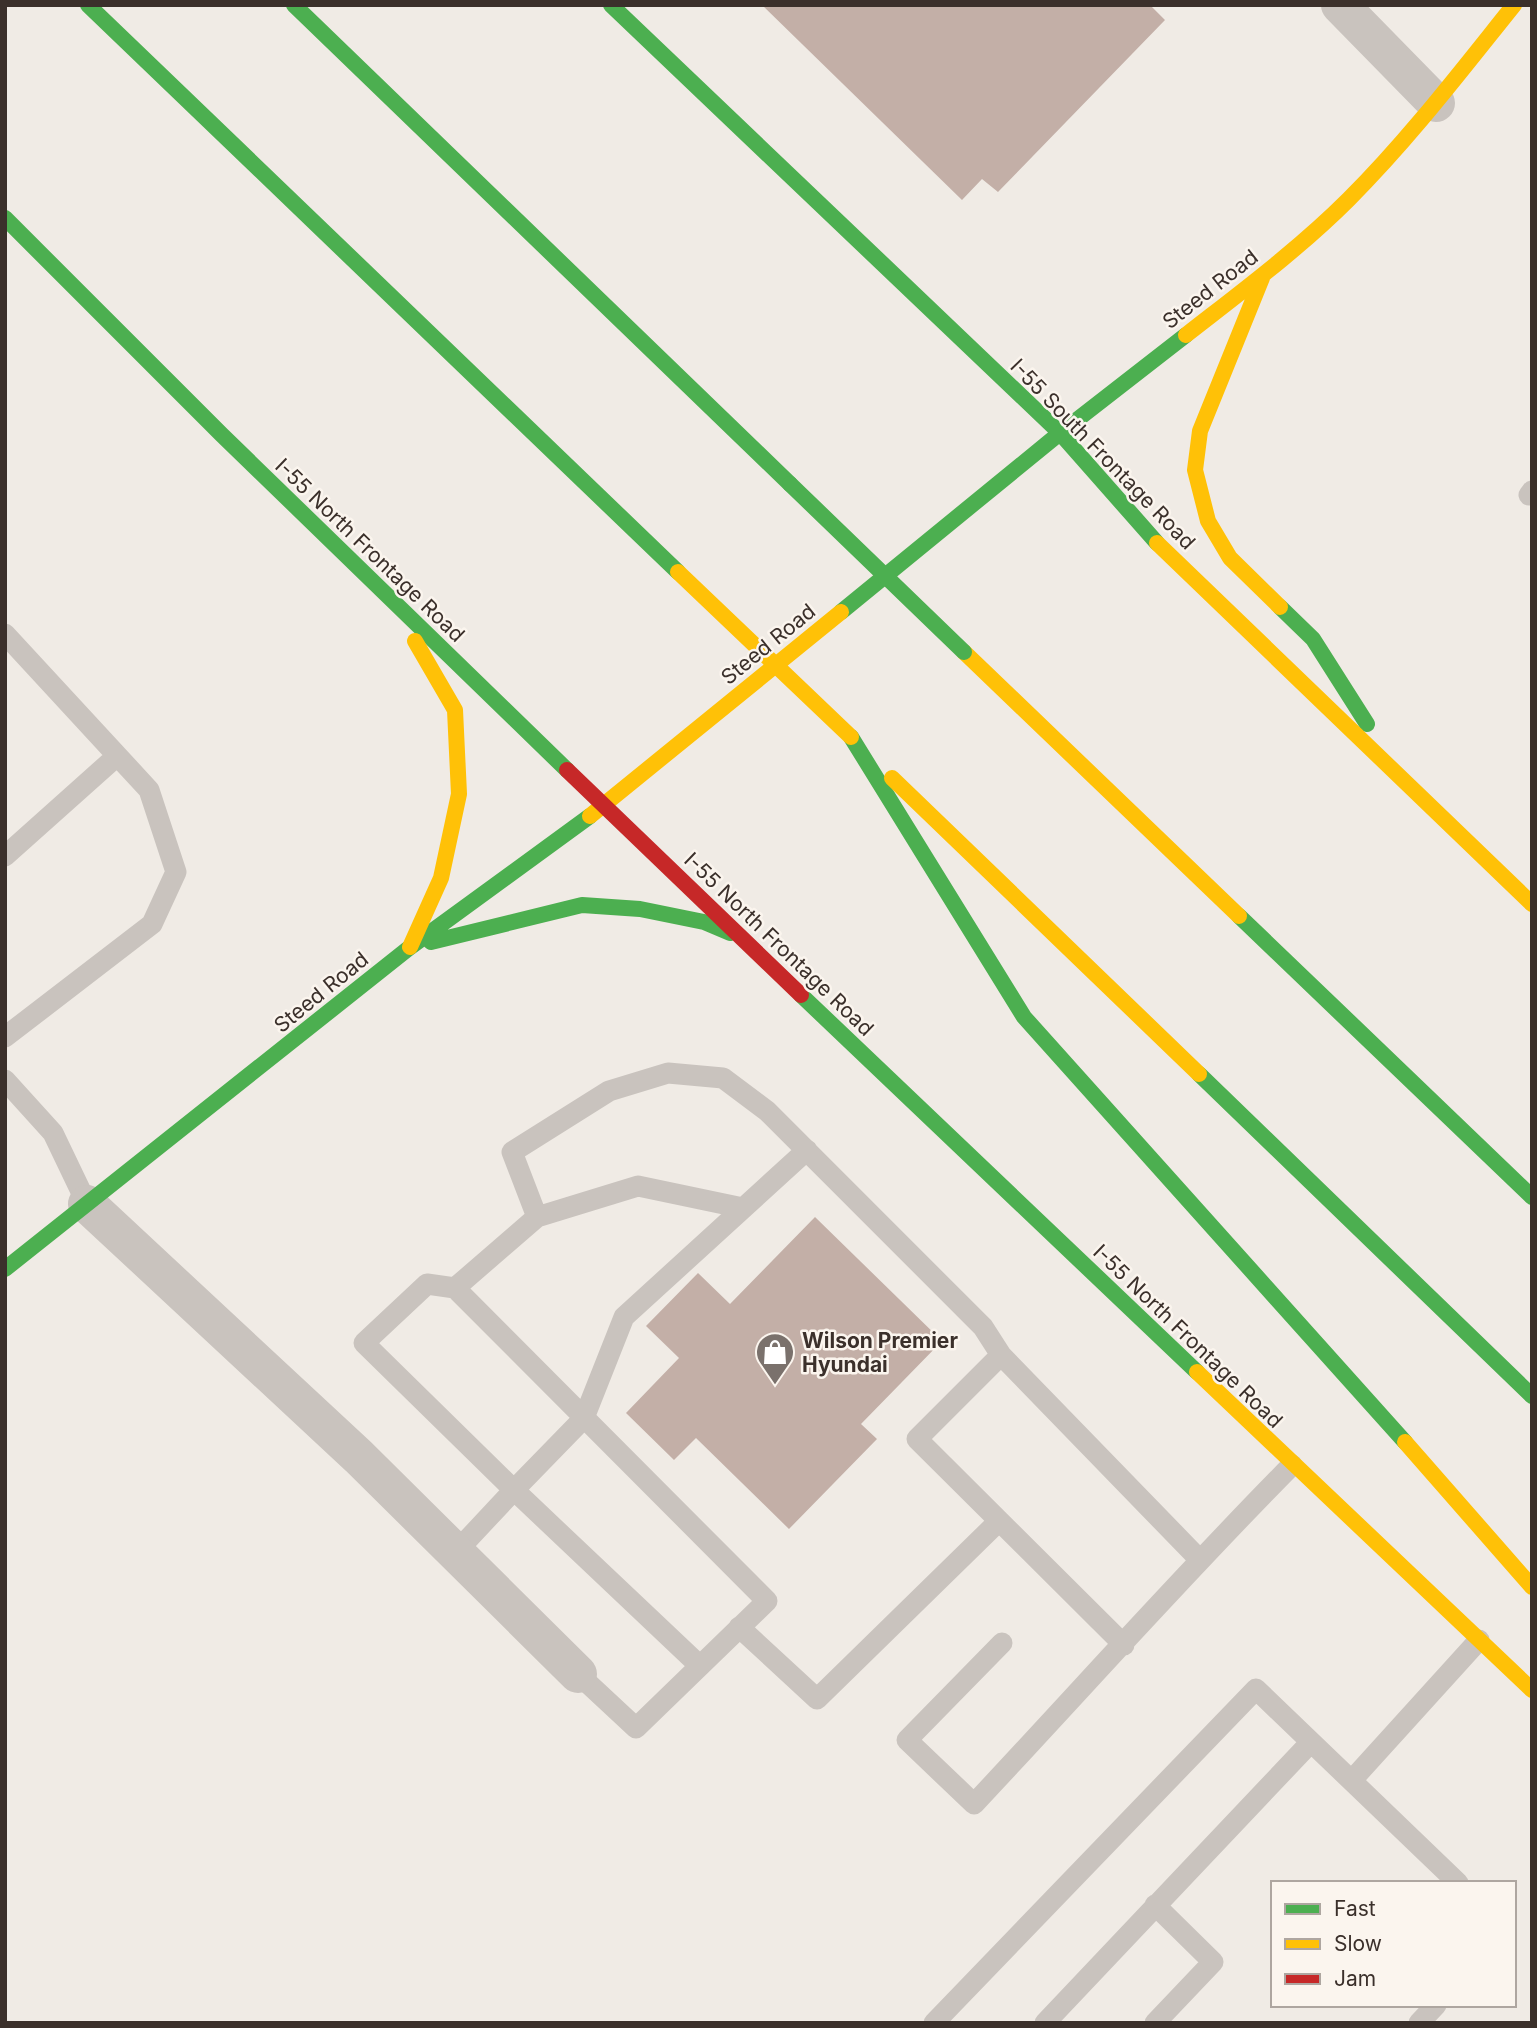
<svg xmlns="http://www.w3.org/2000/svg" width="1537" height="2028" font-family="Inter,sans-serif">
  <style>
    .building { fill: #c3afa7 }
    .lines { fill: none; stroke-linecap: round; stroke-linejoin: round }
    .lane { stroke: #c9c3be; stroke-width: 21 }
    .street { stroke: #c9c3be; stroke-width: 38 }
    .fast { stroke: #4caf50; stroke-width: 16 }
    .slow { stroke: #ffc107; stroke-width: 16 }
    .jam { stroke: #c62828; stroke-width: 16 }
    .fast-bridge { stroke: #4caf50; stroke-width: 16 }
    .slow-bridge { stroke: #ffc107; stroke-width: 16 }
    .labels { text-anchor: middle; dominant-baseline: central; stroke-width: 5; stroke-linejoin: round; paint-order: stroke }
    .street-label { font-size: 21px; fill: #3b302b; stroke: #fbf5ee }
    .poi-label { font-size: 21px; font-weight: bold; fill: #3b302b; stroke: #fbf5ee; text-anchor: start }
  </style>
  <rect width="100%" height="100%" fill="#f0ebe5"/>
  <path class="building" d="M762 5H1150L1165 20 998 192 982 179 962 200Z
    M815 1217 942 1341 861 1424 877 1439 789 1529 696 1438 674 1460 626 1413 679 1358 646 1326 698 1273 730 1304Z"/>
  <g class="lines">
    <path class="lane" d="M1529 495 1532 491
      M5 634 149 790 176 872 152 924 5 1037
      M5 856 117 756
      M5 1080 53 1133 87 1204
      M537 1217 638 1186 743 1208
      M455 1288 767 1601 636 1728 578 1674
      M455 1553 514 1490 364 1343 427 1284 455 1288 537 1217 512 1152 609 1091 668 1073 723 1078 767 1111 983 1327 1001 1355
      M739 1627 817 1699 999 1521
      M1002 1643 907 1740 974 1804C1080 1691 1183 1575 1292 1465
      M1124 1645 917 1439 1001 1355 1199 1559
      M700 1666 514 1490 584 1418 624 1317 807 1150
      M1352 1780 1479 1640
      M934 2023 1256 1689 1458 1883
      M1045 2023 1311 1742
      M1155 2023 1213 1962 1155 1905
      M1419 2023 1436 2005"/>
    <path class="street" d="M1340 5 1436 103
      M87 1204 359 1457 578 1674"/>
    <path class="fast" d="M88 5 678 572
      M294 5 790 484
      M611 5 1060 433 1157 543
      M5 218 222 435 567 770
      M1280 607 1313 639 1367 724
      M841 612 1060 433 1186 335
      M851 737 1024 1017 1405 1442
      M1239 916 1532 1197
      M431 942 582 905 640 909 704 922 730 933
      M801 995 1197 1372
      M1199 1074 1532 1396
      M5 1269 409 948 590 816"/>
    <path class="slow" d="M1262 278 1200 431 1195 470 1208 521 1230 558 1280 607
      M1186 335C1241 292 1299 249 1349 199 1409 139 1461 71 1514 5
      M1157 543 1532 904
      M964 652 1239 916
      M892 778 1199 1074
      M590 816 841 612
      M410 947 441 878 459 794 455 710 415 641
      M1197 1372 1532 1690
      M1405 1442 1532 1587"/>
    <path class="jam" d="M567 770 801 995"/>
    <path class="fast-bridge" d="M790 484 964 652"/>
    <path class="slow-bridge" d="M678 572 851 737"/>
  </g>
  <defs>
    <symbol id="shop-pin" viewBox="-11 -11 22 30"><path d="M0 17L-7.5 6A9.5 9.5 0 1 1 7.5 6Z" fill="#7a716c" stroke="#fbf5ee"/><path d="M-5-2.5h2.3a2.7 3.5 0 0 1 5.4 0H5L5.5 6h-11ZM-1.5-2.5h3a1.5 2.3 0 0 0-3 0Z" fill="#fff"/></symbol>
  </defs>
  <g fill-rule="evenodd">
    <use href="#shop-pin" x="753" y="1330" width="44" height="60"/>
  </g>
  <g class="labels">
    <g class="street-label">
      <text transform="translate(1210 289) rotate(-38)">Steed Road</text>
      <text transform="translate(1103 454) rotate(46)">I-55 South Frontage Road</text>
      <text transform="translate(370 550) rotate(44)">I-55 North Frontage Road</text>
      <text transform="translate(768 644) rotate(-39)">Steed Road</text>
      <text transform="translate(779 944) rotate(44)">I-55 North Frontage Road</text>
      <text transform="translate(321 992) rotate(-39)">Steed Road</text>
      <text transform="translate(1188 1336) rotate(44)">I-55 North Frontage Road</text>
    </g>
    <g class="poi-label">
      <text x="802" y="1340">Wilson Premier<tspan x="802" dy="24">Hyundai</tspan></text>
    </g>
  </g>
  <rect width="1537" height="2028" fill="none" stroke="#3b302b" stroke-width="14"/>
  <rect x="1271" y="1881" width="245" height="126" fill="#fbf5ee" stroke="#aea6a0" stroke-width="2"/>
  <rect x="1285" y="1904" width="35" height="10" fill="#4caf50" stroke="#aea6a0" stroke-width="2"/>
  <text x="1334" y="1916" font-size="21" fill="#3b302b">Fast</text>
  <rect x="1285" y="1939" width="35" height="10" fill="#ffc107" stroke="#aea6a0" stroke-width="2"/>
  <text x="1334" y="1951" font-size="21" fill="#3b302b">Slow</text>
  <rect x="1285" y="1974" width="35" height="10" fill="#c62828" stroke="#aea6a0" stroke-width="2"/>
  <text x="1334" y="1986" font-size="21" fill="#3b302b">Jam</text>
</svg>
